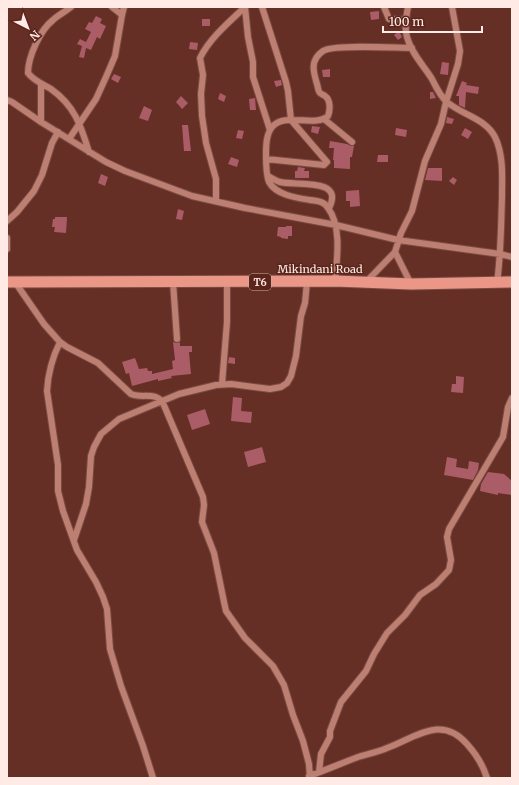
<svg xmlns="http://www.w3.org/2000/svg" width="519" height="785" font-family="Merriweather,serif">
  <style>
    .building { fill: #aa5c67 }
    .lines { fill: none; stroke-linecap: round; stroke-linejoin: round }
    .minor-casing { stroke: #784c44; stroke-width: 8 }
    .trunk-casing { stroke: #784c44; stroke-width: 13 }
    .minor { stroke: #bd7f72; stroke-width: 6 }
    .trunk { stroke: #ea9787; stroke-width: 11 }
    .labels { text-anchor: middle; dominant-baseline: central; stroke-width: 3; stroke-linejoin: round; paint-order: stroke }
    .shield { fill: #5a251b; stroke: #ceafa8; stroke-width: 1 }
    .shield-label { font-size: 10px; font-weight: bold; fill: #ffeae5 }
    .street-label { font-size: 11px; fill: #ffeae5; stroke: #5a251b }
  </style>
  <rect width="100%" height="100%" fill="#662f25"/>
  <path class="building" d="M379 11V19L371 20 370 12Z
    M96 16 102 19 100 23 106 26 100 39 97 37 91 50 86 48 84 58 79 57 82 46 77 44 80 39 86 42 91 32 85 29 89 22 92 23Z
    M202 19H210V26H202Z
    M399 31 402 37 398 40 394 35Z
    M190 42 198 43 197 50 189 49Z
    M442 62 449 63 448 75 440 74Z
    M330 69V77H323L322 70Z
    M114 74 121 77 118 83 111 79Z
    M281 80 282 85 276 87 274 81Z
    M462 81 467 83 466 85 479 87 478 94 466 92 465 108 459 105V96H456Z
    M430 92H433L436 98 430 99Z
    M220 93 226 96 224 102 218 99Z
    M181 96 188 103 182 109 176 102Z
    M255 98 256 110H250L249 99Z
    M144 106 152 110 148 121 139 118Z
    M447 117 454 119 452 124 446 123Z
    M182 125H188L191 151H184Z
    M312 126 320 127 318 134 311 132Z
    M396 128 407 130 406 137 395 135Z
    M465 128 472 132 468 139 461 135Z
    M238 130 244 131 242 139 236 138Z
    M330 141 347 144 351 146H354L352 157H350V169L334 168V160H333L334 148H329Z
    M378 155H388V162H377Z
    M231 157 239 160 237 167 228 164Z
    M298 167 305 168 304 171H309V178H295V171H297Z
    M428 168H442V181L425 180Z
    M101 174 108 177 105 186 98 183Z
    M453 177 457 180 454 185 449 181Z
    M359 190 360 206 350 207V201H346V191Z
    M178 209 184 211 182 220 176 219Z
    M55 217H67L66 233 54 232 55 227H52L53 219H55Z
    M286 226H292V236H288V239L281 238V237L277 236 278 227H286Z
    M173 342 177 343 180 342V346H192V352H189L191 374 171 376 172 378 158 381V379L132 386 129 373 126 374 122 362 135 358 139 369 147 368 148 371H152V374L173 369 172 361 175 360Z
    M229 357 235 358V364L228 363Z
    M456 376 464 377 463 393 451 392 452 384H456Z
    M233 397 242 398 241 411 252 412 251 423 231 421Z
    M205 409 210 424 192 430 187 415Z
    M262 447 266 462 248 467 244 452Z
    M447 457 457 459 456 467 468 469 469 461 479 463 478 470 473 480 444 475Z
    M488 472 504 474 512 481V495L498 493V495L480 491 481 484Z"/>
  <g class="lines">
    <defs>
      <path id="minor" d="M71 7C65 12 58 15 53 20 40 30 28 57 28 73 34 81 43 84 51 89 75 106 81 126 89 152
        M112 7 122 15
        M245 7 248 37 253 62V77L270 130
        M262 7 286 82 288 91 291 120 327 162 324 165 266 159
        M384 7 389 19 406 20
        M408 7C406 17 404 28 407 37 411 53 424 66 432 79 436 87 440 96 447 102 462 115 485 118 495 137 504 156 502 178 502 197 501 226 501 254 497 283
        M41 84V122
        M7 100 12 102 41 122 106 162 125 171 192 196 245 208 336 225 398 240 500 254 512 257
        M324 119 352 142
        M69 139 96 99 106 77 115 56 122 15 124 7
        M268 176C272 178 276 181 280 182 295 186 345 177 329 208
        M216 201V179L206 143 202 116 201 94 203 75 200 58C210 38 229 22 245 7
        M7 221 17 212 34 191 42 175 52 143 58 132
        M7 238V249
        M395 252 411 284
        M335 281C337 260 342 226 328 208 324 201 317 201 310 200 297 198 276 195 269 182 266 175 266 163 266 155 266 146 266 133 273 126 286 112 315 128 328 116 330 111 331 100 325 96 324 95 321 94 320 93 318 91 318 87 317 84 313 71 310 60 323 51 333 44 396 48 412 48
        M15 282 44 324 60 342 67 347 98 363 131 394C143 399 155 391 163 403L203 497 204 505 202 522 214 553 224 602 226 611 245 638 273 666 284 685 293 715 303 741 309 764 310 778
        M173 282 177 339
        M366 282 395 252 401 233 412 211 425 161 441 124 446 102 458 64 460 51 452 7
        M60 342C52 358 48 374 47 391L58 465V491L63 511 77 550 96 582 103 597 107 609 110 649 121 686 143 746 153 778
        M222 384 227 322V283
        M74 540 86 504 89 487 91 456 94 447 101 434 119 419 179 394 216 385 231 384 270 389 281 387 287 383 291 376 296 356 301 316 305 303 307 282
        M319 772 321 754 330 737V731L341 702 366 671 374 654 387 633 405 615 420 595 436 584 449 570 451 560 447 537 449 529 503 437 508 407 512 398
        M309 776C326 770 342 763 358 757 368 754 378 752 387 748 415 738 441 714 467 744 476 754 483 765 487 778"/>
      <path id="trunk" d="M7 282 335 281 411 284 512 282"/>
    </defs>
    <use href="#minor" class="minor-casing"/>
    <use href="#trunk" class="trunk-casing"/>
    <use href="#minor" class="minor"/>
    <use href="#trunk" class="trunk"/>
  </g>
  <g class="labels">
    <rect class="shield" x="249" y="274" width="22" height="16" rx="3"/>
    <g class="shield-label">
      <text x="260" y="282">T6</text>
    </g>
    <g class="street-label">
      <text x="320" y="269">Mikindani Road</text>
    </g>
  </g>
  <rect width="519" height="785" fill="none" stroke="#ffeae5" stroke-width="16"/>
  <g transform="translate(28 28) rotate(138)" stroke="#5a251b" stroke-width="3" paint-order="stroke">
  <path d="M0-3L7 15L0 10L-7 15Z" fill="#ffeae5"/>
  <text y="-6" font-size="11" font-weight="bold" text-anchor="middle" fill="#ffeae5">N</text>
  </g>
  <path d="M383 26v6h99v-6" fill="none" stroke="#ffeae5" stroke-width="2"/>
  <text x="389" y="26" font-size="12" fill="#ffeae5" stroke="#5a251b" stroke-width="3" paint-order="stroke">100 m</text>
</svg>
